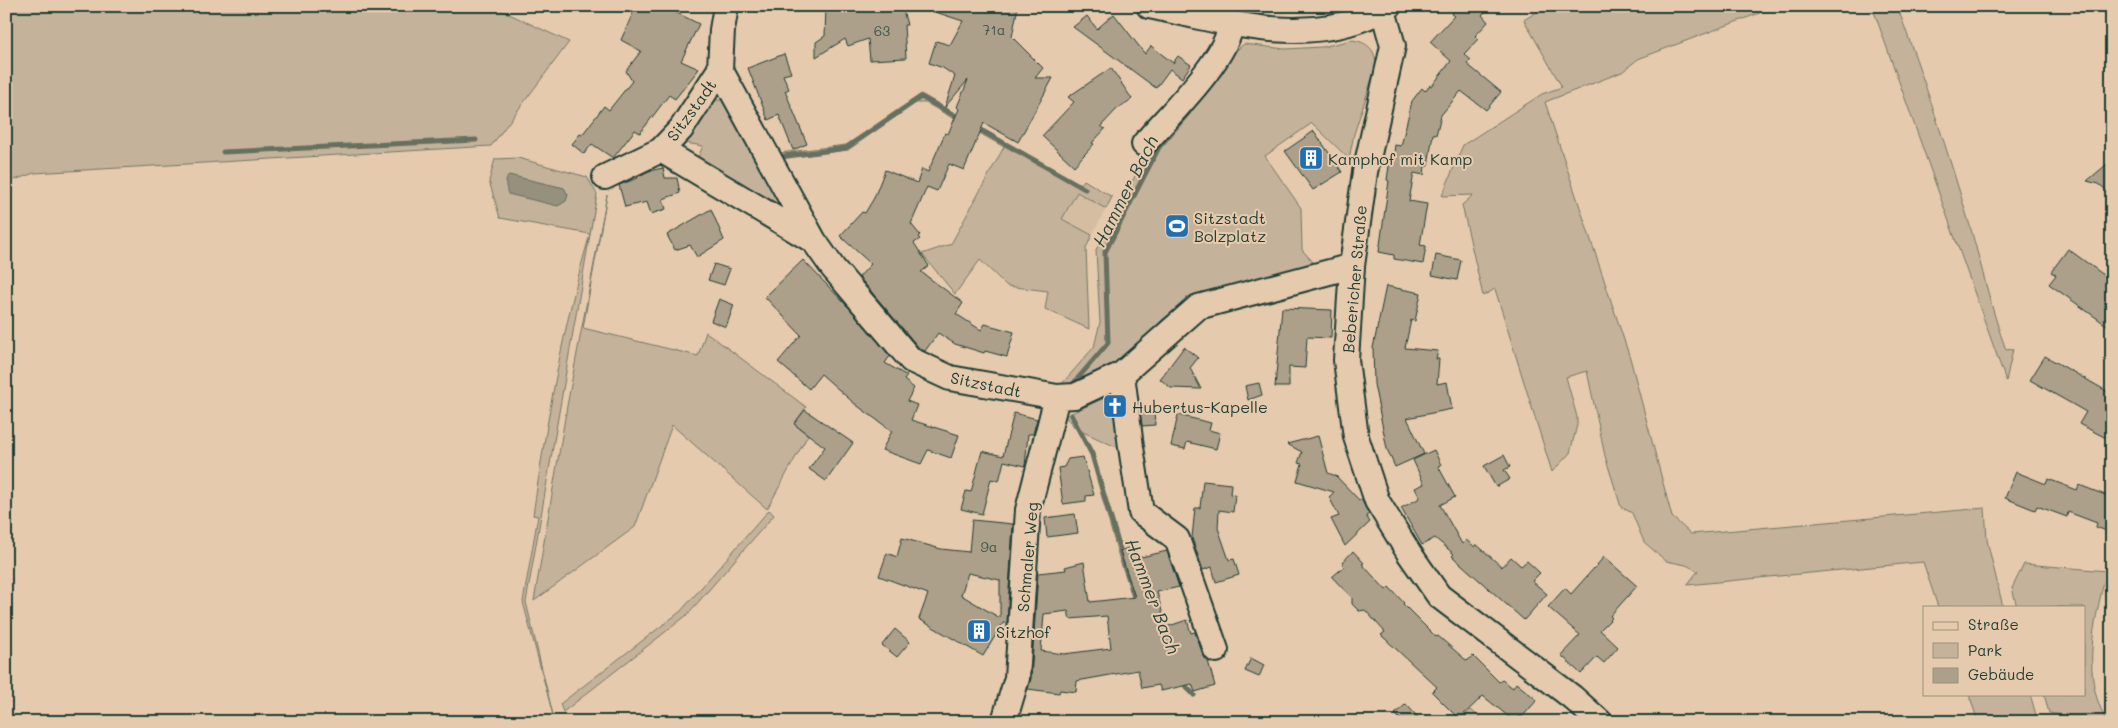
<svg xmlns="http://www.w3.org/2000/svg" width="2118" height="728" font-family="Mali,sans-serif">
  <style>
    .built { fill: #d5bda2 }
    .green { fill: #c5b29a; stroke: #727867; fill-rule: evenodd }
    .water { fill: #95917c; stroke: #666f5f }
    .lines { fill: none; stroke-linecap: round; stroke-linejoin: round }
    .stream { stroke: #666f5f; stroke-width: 5 }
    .building { fill: #aca08a; stroke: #1f3d34; fill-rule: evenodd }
    .minor-casing { stroke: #1f3d34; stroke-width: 28 }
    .minor { stroke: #e6caad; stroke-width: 24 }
    .labels { text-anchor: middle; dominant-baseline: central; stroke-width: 4; stroke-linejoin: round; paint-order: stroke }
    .number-label { font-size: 14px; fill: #42564a }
    .street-label { font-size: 16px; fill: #1f3d34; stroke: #e6caad }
    .poi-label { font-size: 16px; fill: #1f3d34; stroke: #e6caad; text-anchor: start }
    .water-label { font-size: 18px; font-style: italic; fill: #2b453b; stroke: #e6caad }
  </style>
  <rect width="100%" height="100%" fill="#e6caad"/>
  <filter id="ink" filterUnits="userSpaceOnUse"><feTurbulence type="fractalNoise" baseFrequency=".02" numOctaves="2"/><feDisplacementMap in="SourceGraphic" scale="10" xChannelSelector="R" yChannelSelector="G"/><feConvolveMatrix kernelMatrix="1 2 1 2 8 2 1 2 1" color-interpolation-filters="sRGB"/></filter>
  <g filter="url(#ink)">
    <path class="built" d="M1077 192 1106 209 1092 235 1062 219Z"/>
    <path class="green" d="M6 6H492L569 42 491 146 34 173 6 183Z
      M1546 6H1778L1638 59 1622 72 1545 102 1630 358 1672 517 1691 534 1985 508 1987 540 2003 607H1938L1923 562 1687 585 1698 571 1686 565 1666 561 1644 542 1632 513 1621 507 1605 456 1587 371 1566 377 1577 417V425L1570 453 1552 472 1495 289 1483 296 1462 205 1473 195 1442 196 1463 145 1542 94 1562 87 1524 20Z
      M1872 6H1897C1924 79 1948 152 1970 226 1982 267 1991 309 2006 350L2013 349 2006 381Z
      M1352 40C1368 42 1376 50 1376 66L1354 134 1349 159 1312 123 1265 156 1301 208 1302 250 1314 263 1297 270 1193 297 1163 319 1119 365 1084 382 1060 386 1094 347 1100 322 1096 250 1153 142 1226 59 1244 44 1285 49 1322 47Z
      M921 94 1081 184 1084 180 1112 197 1106 209 1077 192 1062 219 1092 235 1086 248 1089 329 1045 309 1048 291 1007 286 980 260 955 294 922 254 951 244 1004 147 926 103H916L848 150 781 159 779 153 846 145Z
      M708 100H723L785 200 780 211 695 164 703 146 680 142Z
      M518 158 587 177 597 194 526 602 553 715 523 602 538 516 533 515C547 420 563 326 590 234L500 218 489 181 495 159ZM510 176 564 188 568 195 562 204Z
      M607 195 583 328 698 356 706 332 806 407 794 424 808 435 767 509 672 425 635 527 534 601 567 406Z
      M1111 395 1119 399 1121 449 1083 432 1094 454 1129 581 1160 659 1196 696 1194 697 1158 661 1120 561 1090 455 1076 429 1065 416Z
      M769 510 774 515 687 615 563 712 560 704 681 611Z
      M2024 564 2107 571C2097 608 2086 653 2095 691 2097 701 2102 711 2106 721L2049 713 2044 694H2084V607H2017L2012 588Z
      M1969 694H2030L2038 722H1978Z
      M1471 710 1485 722H1458Z"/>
    <path class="water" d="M509 175 564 188 568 195 566 201 558 206 508 194C506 186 504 182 509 175Z"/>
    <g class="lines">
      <path class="stream" d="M975 127 1085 189
        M223 152 476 140
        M784 156 846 148 921 97 961 119
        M1073 384 1108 343 1105 252 1159 147 1189 112
        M1071 415 1092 454 1136 604
        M1181 681 1194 695"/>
    </g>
    <path class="building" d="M636 6H678L675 12 699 24 681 61 699 69 675 99 669 95 640 133 635 130 613 158 592 144 584 154 572 144 580 134 582 135 604 106 609 110 632 81 626 71 641 51 621 40Z
      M826 6H902L907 25H904L906 58 870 60 868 39 848 46 845 39 816 57V42L825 36Z
      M927 6H1018L1012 37 1043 68 1035 78H1053L1018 142 984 123 964 170 949 164 937 191 927 187 911 224 920 235 918 237 920 239 914 243 929 266 921 272 963 303 956 314 981 330 985 324 1014 332 1007 357 985 351 984 353 955 344 938 333 925 351 920 349 859 277 871 264 840 236 862 212 865 213 874 198 885 170 917 183 922 169 928 172 945 133 948 134 959 109 957 107 968 80 945 107 955 76 943 68 929 63 936 41 950 45 963 21 926 9Z
      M1458 6H1490L1482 15 1488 22 1475 36 1478 39 1464 54 1471 60 1467 64 1501 92 1486 110 1461 91 1441 115 1436 135 1433 134 1428 166H1425L1424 175 1414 173 1409 201 1427 204 1420 245 1426 246 1423 264 1394 259V255L1379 252 1389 181 1387 180 1390 159 1393 160 1395 145 1401 146 1412 101 1422 88 1425 91 1430 85 1432 86 1451 61 1430 42 1454 16 1451 14Z
      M1114 14 1145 54 1151 46 1173 63 1178 56 1191 65 1182 78 1170 69 1156 88 1073 27 1087 16 1097 29Z
      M784 54 791 73 783 75 789 89 785 91 807 144 793 150 779 115 768 120 748 68Z
      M1111 68 1132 99 1117 109 1101 126 1105 129 1092 143 1094 144 1074 166 1042 136 1074 102 1068 97Z
      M1314 131 1342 172 1313 190 1285 151Z
      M2112 160V195L2099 184 2087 181Z
      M663 168 665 178H677L680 193 663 199 666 209 651 214 647 202 625 207 619 185 638 178 637 177 649 171Z
      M711 209 724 240 697 257 690 245 675 250 667 235Z
      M2068 249 2112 281V329L2049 284 2056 275 2051 272Z
      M1436 255 1461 260 1457 280 1432 275Z
      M803 260 850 309 890 356 885 363 907 376 904 380 914 388 907 401 917 405 911 420 959 435 951 458 928 450 921 464 882 450 892 431 855 404 821 374 809 389 778 362 801 335 765 297Z
      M714 264 730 269 724 285 708 280Z
      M1386 286 1421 293 1415 321 1411 320 1405 348 1438 351 1436 359H1439L1437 384 1447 382 1452 409 1407 418 1424 454 1395 467 1387 449 1374 384 1373 348Z
      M719 299 734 305 726 327 711 321Z
      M1282 308 1332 310 1331 338 1307 337 1305 368 1289 367V387H1275Z
      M1184 347 1198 358 1190 368 1201 389 1171 388 1160 379Z
      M2045 356 2112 394V441L2079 424 2086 412 2030 380Z
      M1259 383 1262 395 1248 400 1245 386Z
      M805 410 853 443 826 481 809 469 825 447 794 424Z
      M1154 410 1155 425 1142 426 1140 411Z
      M1014 413 1037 419 1033 434H1028L1025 466 1004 461 999 481 991 479 982 514 961 509 966 491 971 492 982 451 1003 456Z
      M1178 415 1211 423 1209 430 1220 433 1216 449 1187 442 1185 449 1171 446Z
      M1318 436 1328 473 1336 476 1359 500 1361 499 1369 514 1366 516 1370 522 1345 546 1331 519 1339 516 1329 497 1334 492 1297 481 1302 464 1298 463 1302 452 1287 444Z
      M1434 450 1441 465 1438 466 1455 497 1440 505 1462 544 1466 540 1475 547 1476 544 1502 567 1511 557 1521 566 1527 561 1540 573 1532 581 1547 594 1524 620 1452 556 1454 554 1435 538 1422 545 1401 508 1420 498 1415 488 1424 484 1413 460Z
      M1504 455 1510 467 1504 470 1510 479 1496 487 1484 466Z
      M1083 457 1094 495 1086 496V501L1063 504 1058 468 1064 467 1068 459Z
      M2016 472 2046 484 2048 479 2077 490 2079 485 2108 496 2112 489V533L2096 527 2097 523 2068 512 2067 517 2037 506 2035 510 2005 498Z
      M1203 481 1231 484 1230 494 1235 495 1233 512 1219 510 1218 528 1229 560 1234 559 1239 575 1216 582 1212 567 1203 570 1192 538 1195 508H1200Z
      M1075 514 1078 533 1047 537 1045 518Z
      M972 520 1013 524 1007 623H1003L983 656 919 619 928 594 879 576 887 553 897 557 902 538 941 549 969 552ZM968 573 1000 580V618L961 595Z
      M1133 546 1137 558 1167 551 1179 587 1157 592 1166 627 1187 620 1191 633 1195 632 1203 655 1208 661 1215 686 1195 692 1192 684 1161 691 1159 685 1142 688 1138 670 1077 681 1076 692 1060 690 1059 693 1028 689 1031 679 1038 573 1066 570 1065 567 1084 562 1090 602 1135 597 1120 551ZM1068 611 1070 619 1107 616 1111 648 1064 654 1041 651 1044 614Z
      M1353 551 1364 563 1362 564 1386 590 1389 587 1404 603 1403 604 1436 637 1438 636 1467 661 1473 656 1499 682 1502 680 1513 688 1516 683 1537 700 1523 716 1518 717 1514 721 1483 696 1459 719 1432 692 1437 687 1381 635 1385 632 1365 610 1359 611 1352 604V598L1332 577 1345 566 1342 563Z
      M1604 557 1637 586 1610 616 1612 618 1600 630 1618 647 1604 663 1597 657 1581 674 1561 655 1580 635 1548 607 1565 588 1571 594Z
      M895 629 910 642 897 657 882 645Z
      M1251 658 1264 665 1259 677 1245 671Z
      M1406 704 1422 722H1403L1395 714Z"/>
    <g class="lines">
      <defs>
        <path id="minor" d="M726 6 722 30 720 69 814 241 833 268 911 360 950 378 1057 397 1075 396 1122 374 1198 307 1352 266
          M1149 6C1219 20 1294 45 1364 18 1373 14 1381 12 1389 6
          M1383 10 1393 46 1365 172 1352 266 1346 360 1356 437 1377 501 1409 553 1439 596 1572 697 1600 722
          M1144 144C1172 111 1222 65 1232 24
          M661 150 681 129 720 69
          M605 177 661 150 812 240
          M1122 374 1131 447 1141 512 1177 539 1216 650
          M1005 718 1017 678 1028 510 1057 397"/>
      </defs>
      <use href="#minor" class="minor-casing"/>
      <use href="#minor" class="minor"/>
    </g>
  </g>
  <defs>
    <symbol id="building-square" viewBox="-11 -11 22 22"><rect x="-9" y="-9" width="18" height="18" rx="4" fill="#1f6fb2" stroke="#e6caad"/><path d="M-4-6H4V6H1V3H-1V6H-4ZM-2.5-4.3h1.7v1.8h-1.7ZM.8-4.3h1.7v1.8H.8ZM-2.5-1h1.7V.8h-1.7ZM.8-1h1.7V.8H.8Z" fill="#fff"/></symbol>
    <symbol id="stadium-square" viewBox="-11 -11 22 22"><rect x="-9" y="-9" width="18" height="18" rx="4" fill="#1f6fb2" stroke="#e6caad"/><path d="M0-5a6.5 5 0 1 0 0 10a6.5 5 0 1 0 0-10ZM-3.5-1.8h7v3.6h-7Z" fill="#fff"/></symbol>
    <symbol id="church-square" viewBox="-11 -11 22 22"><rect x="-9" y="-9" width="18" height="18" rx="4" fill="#1f6fb2" stroke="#e6caad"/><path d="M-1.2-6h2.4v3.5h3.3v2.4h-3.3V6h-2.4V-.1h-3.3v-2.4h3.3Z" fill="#fff"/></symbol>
  </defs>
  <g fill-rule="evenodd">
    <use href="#building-square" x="1297" y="144" width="28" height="28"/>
    <use href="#stadium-square" x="1163" y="212" width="28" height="28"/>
    <use href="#church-square" x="1101" y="392" width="28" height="28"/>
    <use href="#building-square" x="965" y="617" width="28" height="28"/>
  </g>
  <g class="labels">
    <g class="number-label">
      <text x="994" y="29">71a</text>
      <text x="882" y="30">63</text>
      <text x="989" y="546">9a</text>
    </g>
    <g class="street-label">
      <text transform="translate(691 110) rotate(-54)">Sitzstadt</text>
      <text transform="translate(1354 279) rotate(-85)">Bebericher Straße</text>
      <text transform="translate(986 384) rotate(12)">Sitzstadt</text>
      <text transform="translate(1027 557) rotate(-85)">Schmaler Weg</text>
    </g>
    <g class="poi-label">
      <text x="1328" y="158">Kamphof mit Kamp</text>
      <text x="1194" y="217">Sitzstadt<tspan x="1194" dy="18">Bolzplatz</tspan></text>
      <text x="1132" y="406">Hubertus-Kapelle</text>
      <text x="996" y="631">Sitzhof</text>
    </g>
    <g class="water-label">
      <text transform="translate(1125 191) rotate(-63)">Hammer Bach</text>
      <text transform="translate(1153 596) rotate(69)">Hammer Bach</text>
    </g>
  </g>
  <rect width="2118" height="728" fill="none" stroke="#e6caad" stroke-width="25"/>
  <rect x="12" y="12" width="2093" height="703" fill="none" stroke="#1f3d34" stroke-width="2" filter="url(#ink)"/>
  <rect x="1923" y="606" width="162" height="90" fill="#e6caad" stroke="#96927d"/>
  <rect x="1933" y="622" width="25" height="8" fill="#e6caad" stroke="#96927d"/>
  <text x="1968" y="630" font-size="15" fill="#1f3d34">Straße</text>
  <rect x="1933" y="643" width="25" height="15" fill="#c5b29a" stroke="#96927d"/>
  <text x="1968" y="656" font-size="15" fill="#1f3d34">Park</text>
  <rect x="1933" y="668" width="25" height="15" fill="#aca08a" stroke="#96927d"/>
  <text x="1968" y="680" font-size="15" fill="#1f3d34">Gebäude</text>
</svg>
